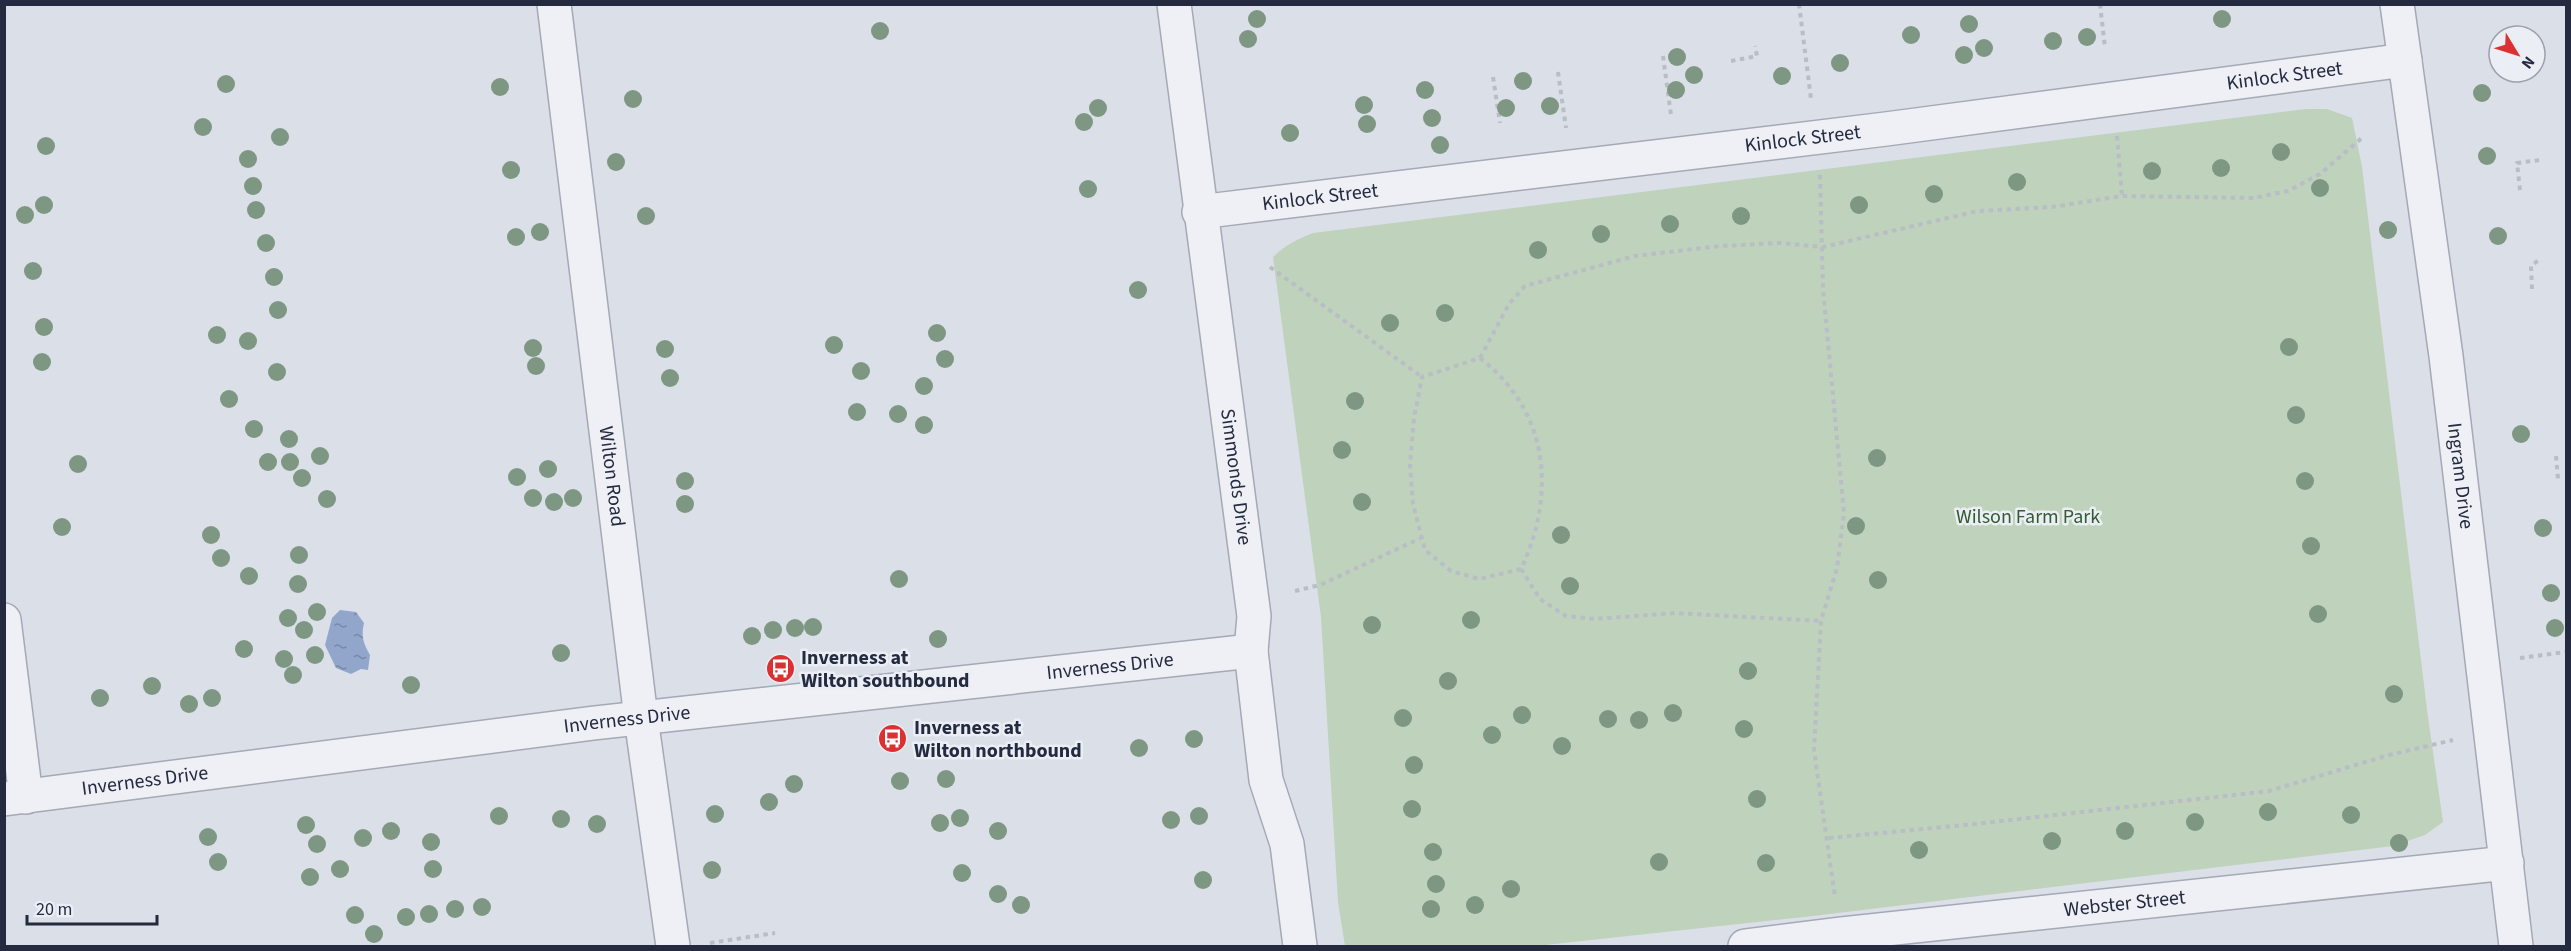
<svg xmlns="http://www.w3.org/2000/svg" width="2571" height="951" font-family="'Source Sans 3',sans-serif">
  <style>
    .green { fill: #bed2bc }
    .water { fill: url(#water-ripples) }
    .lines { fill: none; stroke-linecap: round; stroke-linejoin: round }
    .minor-casing { stroke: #a4a9b5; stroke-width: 36 }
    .path { stroke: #b9bdc6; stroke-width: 4; stroke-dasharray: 4.5 4.5; stroke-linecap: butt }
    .minor { stroke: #eef0f6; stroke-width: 33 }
    .tree { fill: #7e9783 }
    .labels { text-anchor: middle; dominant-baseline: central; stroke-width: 5; stroke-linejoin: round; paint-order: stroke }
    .street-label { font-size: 20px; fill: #242a3f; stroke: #ebeef5 }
    .park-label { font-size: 20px; fill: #325c30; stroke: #ebeef5 }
    .poi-label { font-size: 20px; font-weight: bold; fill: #242a3f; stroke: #ebeef5; text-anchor: start }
  </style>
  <defs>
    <pattern id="water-ripples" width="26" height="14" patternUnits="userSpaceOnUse" patternTransform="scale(1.5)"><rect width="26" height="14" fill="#92a6cc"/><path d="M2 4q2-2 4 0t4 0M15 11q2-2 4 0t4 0" fill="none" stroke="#7787a7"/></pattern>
  </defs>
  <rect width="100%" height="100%" fill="#dbdfe8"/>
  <path class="green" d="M2306 109H2327L2352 118 2362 167 2427 710 2443 822 2425 835 2393 846 1813 916 1536 946H1345L1338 902 1321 617 1273 257C1285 245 1298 239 1313 233Z"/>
  <path class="water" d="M340 610 356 612 364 623C361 636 363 643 370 655L368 670 361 669 351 674 336 668 325 645 332 618Z"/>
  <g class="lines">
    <defs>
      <g id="minor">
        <path id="s1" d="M554 4 641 718 673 946"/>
        <path id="s2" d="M1174 4 1254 616 1251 651 1266 780 1287 844 1300 946"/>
        <path id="s3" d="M2397 4 2446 356 2516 946"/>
        <path id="s4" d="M1199 212 1886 129 2405 60"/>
        <path d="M4 620 26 797"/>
        <path id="s5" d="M4 799 594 723 1251 651"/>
        <path id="s6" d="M1745 946 1840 934 2507 863"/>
      </g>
    </defs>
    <use href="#minor" class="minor-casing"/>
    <path class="path" d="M1799 4 1811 99
      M2100 4 2105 48
      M1663 56 1671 115
      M1731 61 1757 56 1755 46
      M1558 72 1566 128
      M1493 77 1500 123
      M2117 136 2122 196
      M1820 175 1823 289 1844 513 1837 568 1821 621 1814 750 1835 897
      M2520 190 2517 163 2540 160
      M1270 267 1422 377
      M2532 289 2531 266 2540 259
      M1480 358 1509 304 1525 286 1635 256 1720 246 1779 243 1823 247 1978 211 2052 207 2122 196 2253 198 2288 191 2320 174 2363 137
      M1480 358C1550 412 1556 494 1521 569L1479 579 1451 571 1425 550 1413 504 1410 465 1414 418 1422 377Z
      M2556 456 2558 479
      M1521 569 1540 599 1566 616 1594 619 1676 613 1821 621
      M1295 591 1320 585 1421 538
      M2520 658 2566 652
      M1829 838 1975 824 2269 791 2389 755 2453 740
      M710 943 775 933"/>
    <use href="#minor" class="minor"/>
  </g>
  <g class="tree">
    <circle cx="1257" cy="19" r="9"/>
    <circle cx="2222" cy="19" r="9"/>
    <circle cx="1969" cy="24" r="9"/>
    <circle cx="880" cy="31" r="9"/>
    <circle cx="1911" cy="35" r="9"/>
    <circle cx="2087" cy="37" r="9"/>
    <circle cx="1248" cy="39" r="9"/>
    <circle cx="2053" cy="41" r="9"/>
    <circle cx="1984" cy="48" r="9"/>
    <circle cx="1964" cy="55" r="9"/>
    <circle cx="1677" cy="57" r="9"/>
    <circle cx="1840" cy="63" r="9"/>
    <circle cx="1694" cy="75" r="9"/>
    <circle cx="1782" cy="76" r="9"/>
    <circle cx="1523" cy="81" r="9"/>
    <circle cx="226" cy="84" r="9"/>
    <circle cx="500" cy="87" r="9"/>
    <circle cx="1425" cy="90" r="9"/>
    <circle cx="1676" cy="90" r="9"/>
    <circle cx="2482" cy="93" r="9"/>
    <circle cx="633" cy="99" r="9"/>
    <circle cx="1364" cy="105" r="9"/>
    <circle cx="1550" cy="106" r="9"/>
    <circle cx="1098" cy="108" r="9"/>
    <circle cx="1506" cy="108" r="9"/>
    <circle cx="1432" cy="118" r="9"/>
    <circle cx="1084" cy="122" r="9"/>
    <circle cx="1367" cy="124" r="9"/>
    <circle cx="203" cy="127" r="9"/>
    <circle cx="1290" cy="133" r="9"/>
    <circle cx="280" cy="137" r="9"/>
    <circle cx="1440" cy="145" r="9"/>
    <circle cx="46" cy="146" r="9"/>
    <circle cx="2281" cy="152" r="9"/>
    <circle cx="2487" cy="156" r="9"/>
    <circle cx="248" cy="159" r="9"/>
    <circle cx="616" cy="162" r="9"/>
    <circle cx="2221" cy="168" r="9"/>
    <circle cx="511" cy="170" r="9"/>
    <circle cx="2152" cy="171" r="9"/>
    <circle cx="2017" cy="182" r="9"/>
    <circle cx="253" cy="186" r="9"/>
    <circle cx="2320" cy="188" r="9"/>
    <circle cx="1088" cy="189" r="9"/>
    <circle cx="1934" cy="194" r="9"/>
    <circle cx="44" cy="205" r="9"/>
    <circle cx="1859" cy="205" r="9"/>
    <circle cx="256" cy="210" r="9"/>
    <circle cx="25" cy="215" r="9"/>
    <circle cx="646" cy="216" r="9"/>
    <circle cx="1741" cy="216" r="9"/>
    <circle cx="1670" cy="224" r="9"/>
    <circle cx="2388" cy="230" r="9"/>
    <circle cx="540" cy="232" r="9"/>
    <circle cx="1601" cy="234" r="9"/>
    <circle cx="2498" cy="236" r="9"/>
    <circle cx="516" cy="237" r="9"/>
    <circle cx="266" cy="243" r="9"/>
    <circle cx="1538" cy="250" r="9"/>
    <circle cx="33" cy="271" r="9"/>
    <circle cx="274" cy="277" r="9"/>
    <circle cx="1138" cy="290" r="9"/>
    <circle cx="278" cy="310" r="9"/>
    <circle cx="1445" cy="313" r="9"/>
    <circle cx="1390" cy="323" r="9"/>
    <circle cx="44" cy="327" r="9"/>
    <circle cx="937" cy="333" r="9"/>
    <circle cx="217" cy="335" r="9"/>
    <circle cx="248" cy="341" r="9"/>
    <circle cx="834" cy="345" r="9"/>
    <circle cx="2289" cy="347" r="9"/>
    <circle cx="533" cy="348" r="9"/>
    <circle cx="665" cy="349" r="9"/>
    <circle cx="945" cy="359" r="9"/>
    <circle cx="42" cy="362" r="9"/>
    <circle cx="536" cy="366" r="9"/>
    <circle cx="861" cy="371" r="9"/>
    <circle cx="277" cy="372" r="9"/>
    <circle cx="670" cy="378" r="9"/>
    <circle cx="924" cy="386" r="9"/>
    <circle cx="229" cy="399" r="9"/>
    <circle cx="1355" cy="401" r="9"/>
    <circle cx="857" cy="412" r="9"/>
    <circle cx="898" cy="414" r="9"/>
    <circle cx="2296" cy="415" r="9"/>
    <circle cx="924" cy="425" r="9"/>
    <circle cx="254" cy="429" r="9"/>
    <circle cx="2521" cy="434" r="9"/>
    <circle cx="289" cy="439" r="9"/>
    <circle cx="1342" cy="450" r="9"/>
    <circle cx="320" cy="456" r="9"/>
    <circle cx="1877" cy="458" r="9"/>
    <circle cx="268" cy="462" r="9"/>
    <circle cx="290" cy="462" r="9"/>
    <circle cx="78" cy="464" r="9"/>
    <circle cx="548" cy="469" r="9"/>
    <circle cx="517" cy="477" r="9"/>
    <circle cx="302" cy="478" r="9"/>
    <circle cx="685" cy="481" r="9"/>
    <circle cx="2305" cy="481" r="9"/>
    <circle cx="533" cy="498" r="9"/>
    <circle cx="573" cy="498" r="9"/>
    <circle cx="327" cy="499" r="9"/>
    <circle cx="554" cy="502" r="9"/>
    <circle cx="1362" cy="502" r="9"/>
    <circle cx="685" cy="504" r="9"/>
    <circle cx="1856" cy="526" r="9"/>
    <circle cx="62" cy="527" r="9"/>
    <circle cx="2543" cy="528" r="9"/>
    <circle cx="211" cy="535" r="9"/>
    <circle cx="1561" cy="535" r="9"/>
    <circle cx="2311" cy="546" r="9"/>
    <circle cx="299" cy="555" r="9"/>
    <circle cx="221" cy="558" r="9"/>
    <circle cx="249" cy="576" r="9"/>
    <circle cx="899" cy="579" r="9"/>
    <circle cx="1878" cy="580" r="9"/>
    <circle cx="298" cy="584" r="9"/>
    <circle cx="1570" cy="586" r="9"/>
    <circle cx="2551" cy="593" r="9"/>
    <circle cx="317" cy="612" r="9"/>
    <circle cx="2318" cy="614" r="9"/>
    <circle cx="288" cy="618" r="9"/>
    <circle cx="1471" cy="620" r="9"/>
    <circle cx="1372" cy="625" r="9"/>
    <circle cx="813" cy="627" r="9"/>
    <circle cx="795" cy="628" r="9"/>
    <circle cx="2555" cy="628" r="9"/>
    <circle cx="304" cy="630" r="9"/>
    <circle cx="773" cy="630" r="9"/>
    <circle cx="752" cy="636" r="9"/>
    <circle cx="938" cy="639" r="9"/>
    <circle cx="244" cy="649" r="9"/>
    <circle cx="561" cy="653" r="9"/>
    <circle cx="315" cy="655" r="9"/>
    <circle cx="284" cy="659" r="9"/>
    <circle cx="1748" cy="671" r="9"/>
    <circle cx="293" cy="675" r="9"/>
    <circle cx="1448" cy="681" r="9"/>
    <circle cx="411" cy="685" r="9"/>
    <circle cx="152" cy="686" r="9"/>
    <circle cx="2394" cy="694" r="9"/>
    <circle cx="100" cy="698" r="9"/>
    <circle cx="212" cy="698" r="9"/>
    <circle cx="189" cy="704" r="9"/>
    <circle cx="1673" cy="713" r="9"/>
    <circle cx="1522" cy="715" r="9"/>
    <circle cx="1403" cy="718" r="9"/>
    <circle cx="1608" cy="719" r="9"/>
    <circle cx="1639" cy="720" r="9"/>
    <circle cx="1744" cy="729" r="9"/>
    <circle cx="1492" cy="735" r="9"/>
    <circle cx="1194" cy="739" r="9"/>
    <circle cx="1562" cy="746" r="9"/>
    <circle cx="1139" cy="748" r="9"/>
    <circle cx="1414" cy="765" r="9"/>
    <circle cx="946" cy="779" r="9"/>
    <circle cx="900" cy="781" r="9"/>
    <circle cx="794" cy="784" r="9"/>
    <circle cx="1757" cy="799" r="9"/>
    <circle cx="769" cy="802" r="9"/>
    <circle cx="1412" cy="809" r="9"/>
    <circle cx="2268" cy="812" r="9"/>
    <circle cx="715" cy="814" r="9"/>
    <circle cx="2351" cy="815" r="9"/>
    <circle cx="499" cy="816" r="9"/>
    <circle cx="1199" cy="816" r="9"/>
    <circle cx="960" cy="818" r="9"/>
    <circle cx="561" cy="819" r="9"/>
    <circle cx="1171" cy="820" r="9"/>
    <circle cx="2195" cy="822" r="9"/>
    <circle cx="940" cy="823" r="9"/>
    <circle cx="597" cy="824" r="9"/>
    <circle cx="306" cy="825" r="9"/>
    <circle cx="391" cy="831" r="9"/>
    <circle cx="998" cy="831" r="9"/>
    <circle cx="2125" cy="831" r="9"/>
    <circle cx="208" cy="837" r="9"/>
    <circle cx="363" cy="838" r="9"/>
    <circle cx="2052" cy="841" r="9"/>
    <circle cx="431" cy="842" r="9"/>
    <circle cx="2399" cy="843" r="9"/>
    <circle cx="317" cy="844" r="9"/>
    <circle cx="1919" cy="850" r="9"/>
    <circle cx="1433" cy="852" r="9"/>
    <circle cx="218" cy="862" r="9"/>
    <circle cx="1659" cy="862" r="9"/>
    <circle cx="1766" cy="863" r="9"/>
    <circle cx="340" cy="869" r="9"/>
    <circle cx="433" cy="869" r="9"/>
    <circle cx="712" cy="870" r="9"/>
    <circle cx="962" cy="873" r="9"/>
    <circle cx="310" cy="877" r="9"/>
    <circle cx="1203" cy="880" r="9"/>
    <circle cx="1436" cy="884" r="9"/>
    <circle cx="1511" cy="889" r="9"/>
    <circle cx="998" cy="894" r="9"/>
    <circle cx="1021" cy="905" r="9"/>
    <circle cx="1475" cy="905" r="9"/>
    <circle cx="482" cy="907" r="9"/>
    <circle cx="455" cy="909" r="9"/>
    <circle cx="1431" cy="909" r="9"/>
    <circle cx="429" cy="914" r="9"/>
    <circle cx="355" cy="915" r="9"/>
    <circle cx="406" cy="917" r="9"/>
    <circle cx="374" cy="934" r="9"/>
  </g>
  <defs>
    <symbol id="bus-disc" viewBox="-11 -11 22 22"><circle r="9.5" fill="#dc3133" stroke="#ebeef5"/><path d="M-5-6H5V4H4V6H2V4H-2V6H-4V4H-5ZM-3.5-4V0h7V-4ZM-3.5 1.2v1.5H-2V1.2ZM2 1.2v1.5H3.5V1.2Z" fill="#fff"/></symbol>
  </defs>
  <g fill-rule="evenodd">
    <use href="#bus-disc" x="764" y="652" width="33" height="33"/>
    <use href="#bus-disc" x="876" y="722" width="33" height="33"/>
  </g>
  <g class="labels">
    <g class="street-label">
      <text stroke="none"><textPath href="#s4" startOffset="1094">Kinlock Street</textPath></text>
      <text stroke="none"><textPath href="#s4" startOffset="608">Kinlock Street</textPath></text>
      <text stroke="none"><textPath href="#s4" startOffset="122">Kinlock Street</textPath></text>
      <text stroke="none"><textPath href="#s3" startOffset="476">Ingram Drive</textPath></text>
      <text stroke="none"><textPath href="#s1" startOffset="476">Wilton Road</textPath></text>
      <text stroke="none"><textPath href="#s2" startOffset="477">Simmonds Drive</textPath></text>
      <text stroke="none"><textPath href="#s5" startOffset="1114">Inverness Drive</textPath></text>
      <text stroke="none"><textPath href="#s5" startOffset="628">Inverness Drive</textPath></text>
      <text stroke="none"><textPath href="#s5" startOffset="142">Inverness Drive</textPath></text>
      <text stroke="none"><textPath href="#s6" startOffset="382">Webster Street</textPath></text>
    </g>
    <g class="park-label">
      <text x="2028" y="517">Wilson Farm Park</text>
    </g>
    <g class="poi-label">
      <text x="801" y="658">Inverness at<tspan x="801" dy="23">Wilton southbound</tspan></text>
      <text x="914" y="728">Inverness at<tspan x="914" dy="23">Wilton northbound</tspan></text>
    </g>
  </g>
  <rect width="2571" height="951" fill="none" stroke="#242a3f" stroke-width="12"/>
  <g transform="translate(2517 54) rotate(128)"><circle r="28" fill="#ebeef5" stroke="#9ba0ac" stroke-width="1.5"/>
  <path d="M0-4.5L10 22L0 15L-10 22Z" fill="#dc3133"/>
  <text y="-9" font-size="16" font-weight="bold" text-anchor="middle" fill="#242a3f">N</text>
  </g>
  <path d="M27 915v9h130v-9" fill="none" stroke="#242a3f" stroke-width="3"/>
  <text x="36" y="915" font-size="18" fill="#242a3f" stroke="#ebeef5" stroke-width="4.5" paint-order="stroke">20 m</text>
</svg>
